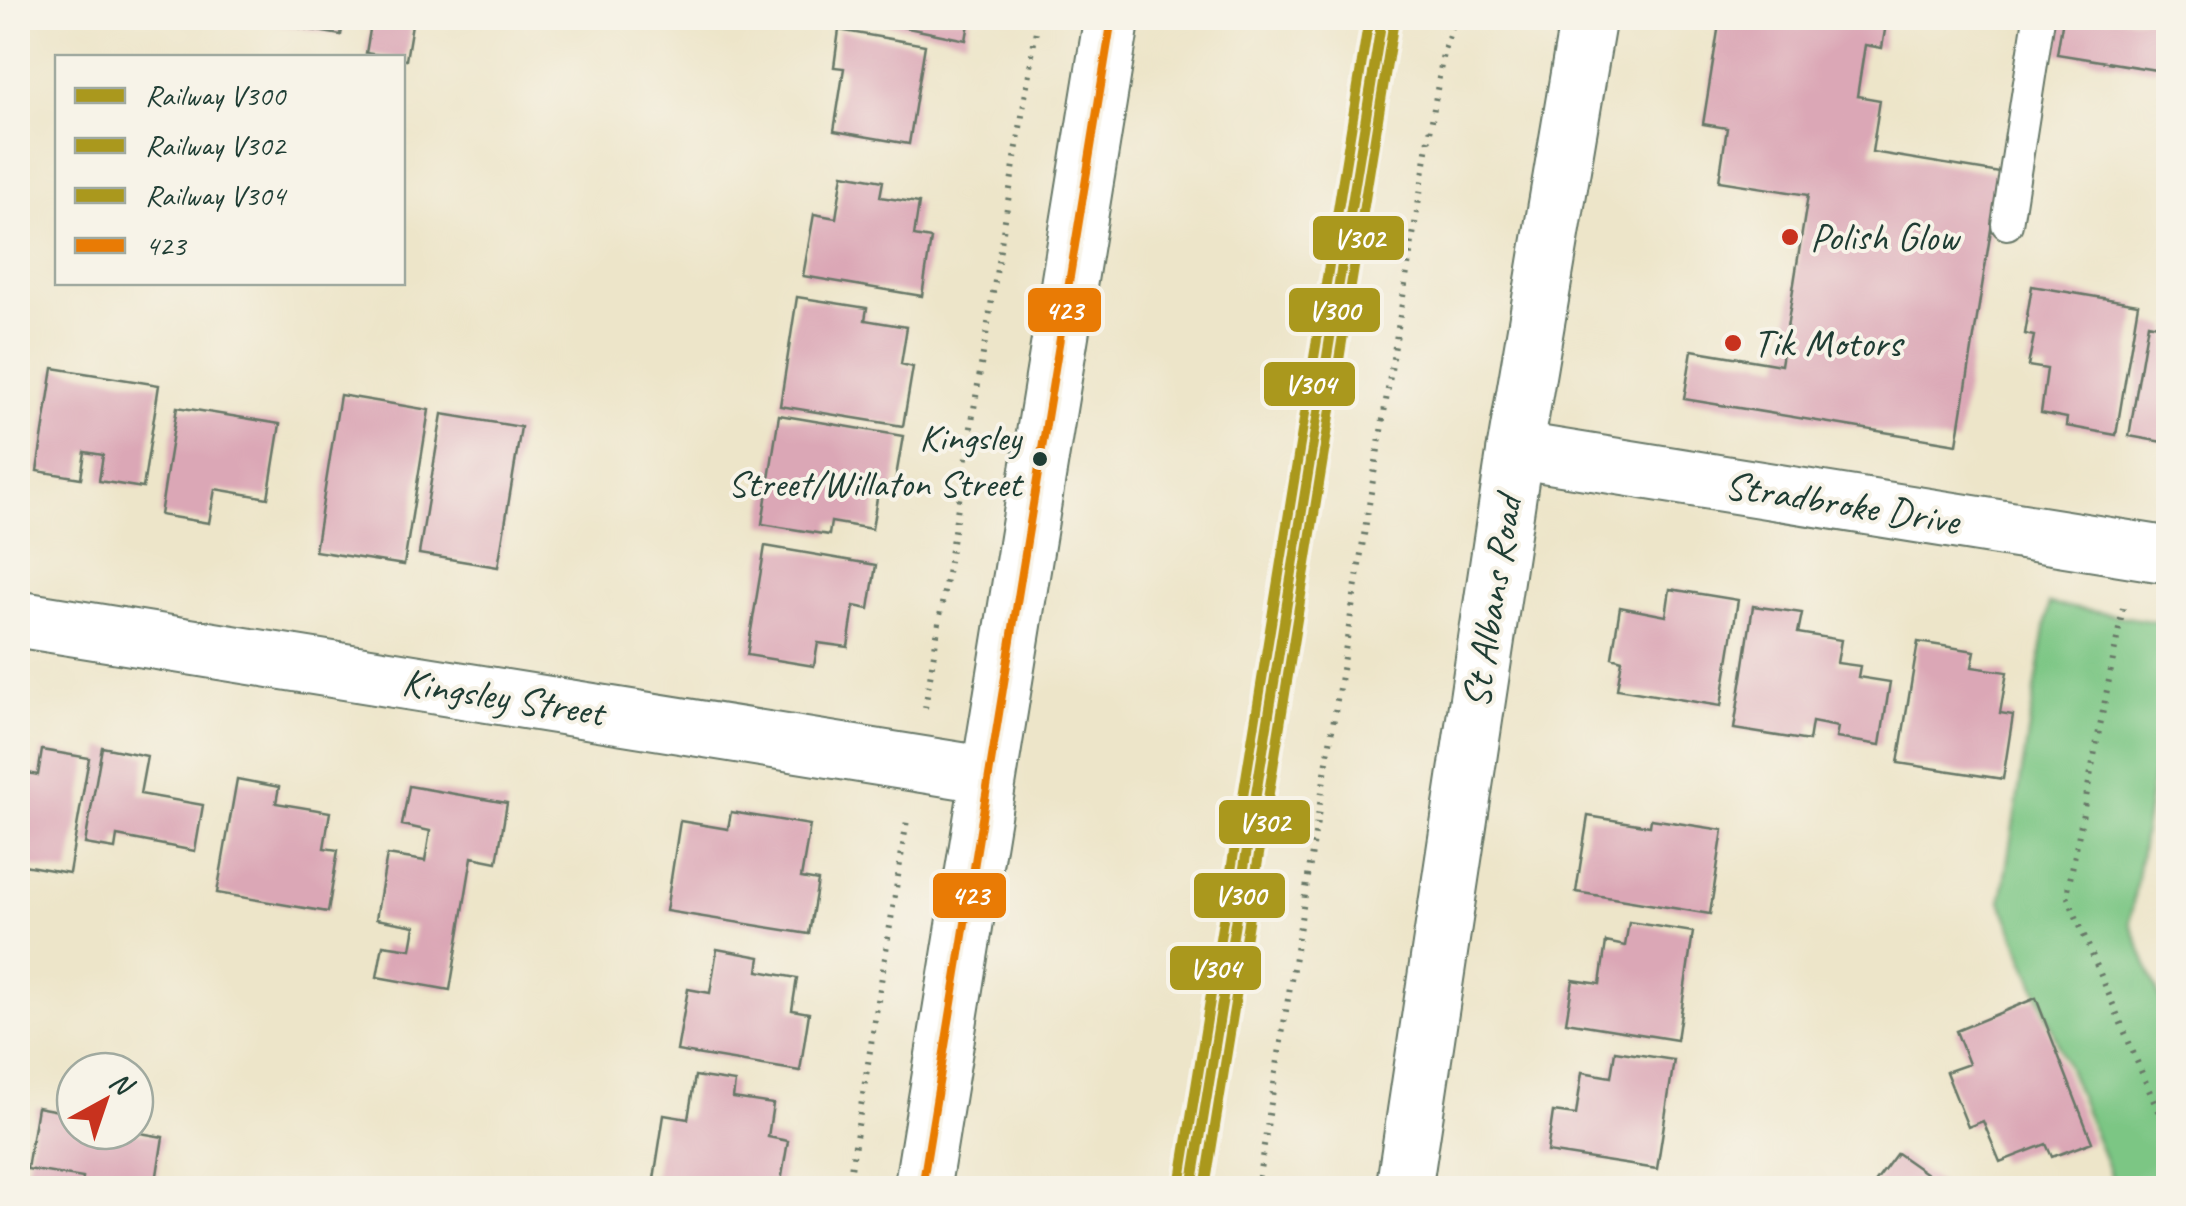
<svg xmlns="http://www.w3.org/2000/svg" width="2186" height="1206" font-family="Caveat,sans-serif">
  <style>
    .green { fill: #7cc684; stroke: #4e825c; stroke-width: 2.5 }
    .building { fill: #dba7b6 }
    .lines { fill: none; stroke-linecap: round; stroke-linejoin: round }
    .service-casing { stroke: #677868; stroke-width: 34 }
    .minor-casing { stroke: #677868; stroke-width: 59 }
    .tertiary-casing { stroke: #677868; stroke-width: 59 }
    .secondary-casing { stroke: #677868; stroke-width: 59 }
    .path { stroke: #677868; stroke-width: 6; stroke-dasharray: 2.5 8; stroke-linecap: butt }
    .service { stroke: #fff; stroke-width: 30 }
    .minor { stroke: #fff; stroke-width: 55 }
    .tertiary { stroke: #fff; stroke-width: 55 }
    .secondary { stroke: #fff; stroke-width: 55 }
    .bus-1-casing { stroke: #f7f3e8; stroke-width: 15 }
    .bus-1 { stroke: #e97b05; stroke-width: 8 }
    .rail-1-casing { stroke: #f7f3e8; stroke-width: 18 }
    .rail-2-casing { stroke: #f7f3e8; stroke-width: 18 }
    .rail-3-casing { stroke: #f7f3e8; stroke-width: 18 }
    .rail-1 { stroke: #aa981d; stroke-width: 10 }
    .rail-2 { stroke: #aa981d; stroke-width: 10 }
    .rail-3 { stroke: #aa981d; stroke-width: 10 }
    .poi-dot { fill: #c8321e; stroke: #f7f3e8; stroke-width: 4 }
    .bus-dot { fill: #1f3d34; stroke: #f7f3e8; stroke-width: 4 }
    .labels { text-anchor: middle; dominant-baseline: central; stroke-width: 8; stroke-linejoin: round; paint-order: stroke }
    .bus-label { font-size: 38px; fill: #1f3d34; stroke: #f7f3e8; text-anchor: end }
    .poi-label { font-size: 40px; fill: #1f3d34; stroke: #f7f3e8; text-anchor: start }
    .street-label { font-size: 40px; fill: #1f3d34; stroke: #f7f3e8 }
    .line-badge { stroke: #f7f3e8; stroke-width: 4 }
    .badge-label { font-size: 28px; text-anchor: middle; font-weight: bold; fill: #fff }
  </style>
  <rect width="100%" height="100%" fill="#f7f3e8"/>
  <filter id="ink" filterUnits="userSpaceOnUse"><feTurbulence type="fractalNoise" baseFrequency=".01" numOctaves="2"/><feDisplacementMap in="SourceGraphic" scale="20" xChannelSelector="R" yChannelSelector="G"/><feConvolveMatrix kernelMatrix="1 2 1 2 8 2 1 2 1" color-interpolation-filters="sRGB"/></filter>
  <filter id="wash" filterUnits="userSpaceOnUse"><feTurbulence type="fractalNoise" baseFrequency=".0048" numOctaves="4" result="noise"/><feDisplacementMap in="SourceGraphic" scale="40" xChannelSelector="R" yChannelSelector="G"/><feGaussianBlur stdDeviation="2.25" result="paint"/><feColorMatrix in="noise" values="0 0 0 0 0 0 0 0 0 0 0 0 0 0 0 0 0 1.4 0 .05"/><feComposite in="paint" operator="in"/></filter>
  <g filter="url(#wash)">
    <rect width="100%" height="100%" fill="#ede5c9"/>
    <path class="green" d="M2049 604 2168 624V679L2130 922 2168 1019V1188L2114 1183 2001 901Z"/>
    <g id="blocks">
      <path class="building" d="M266 18H344L341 35 265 22Z
        M372 18H413L406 60 366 53Z
        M859 18H970L966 40Z
        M1720 18H1887L1882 48 1865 45 1857 96 1880 100 1872 152 2000 173 1957 444 1684 399 1692 350 1781 365 1808 195 1719 181 1727 128 1703 124Z
        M2063 18H2164L2156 70 2057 54Z
        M839 30 925 45 909 144 834 131 844 68 834 67Z
        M843 174 883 181 880 197 919 203 914 236 931 239 922 296 803 276 814 214 836 218Z
        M2032 286 2138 304 2116 435 2066 426 2067 418 2041 413 2047 369 2028 366 2034 336 2024 334Z
        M797 297 867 308 865 320 907 327 901 364 913 367 903 426 780 406Z
        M2148 323 2168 327V443L2129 436Z
        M53 368 159 385 143 488 99 481 103 455 85 452 81 478 37 471Z
        M340 395 429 410 404 565 315 551Z
        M177 407 280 424 268 498 215 489 209 523 160 515Z
        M442 414 521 427 498 567 419 554Z
        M779 415 903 436 893 494 878 492 872 529 831 522 829 535 762 524Z
        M765 546 876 565 869 609 854 606 848 647 818 643 814 666 747 655Z
        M1670 589 1738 600 1721 706 1617 689 1622 660 1612 657 1620 607 1666 616Z
        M1753 606 1802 613 1798 633 1841 640 1837 663 1860 666 1858 677 1890 682 1880 745 1836 738 1838 727 1812 722 1809 741 1734 729Z
        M1918 642 1975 651 1972 667 2007 672 2000 713 2013 715 2003 779 1898 763Z
        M102 747 147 756 140 794 203 805 195 851 117 836 115 849 85 844Z
        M42 750 89 758 69 873 18 864V771L38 775Z
        M237 779 279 787 276 803 330 812 324 848 338 850 328 912 217 893Z
        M409 786 507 803 497 862 472 857 450 990 377 977 383 945 411 949 415 926 376 919 387 855 425 861 430 831 402 825Z
        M731 812 810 825 801 878 818 881 809 934 666 911 680 821 728 829Z
        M1588 816 1650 826 1651 819 1723 830 1710 914 1576 892Z
        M1629 922 1693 932 1677 1040 1566 1022 1573 980 1600 984 1606 942 1625 946Z
        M717 949 760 957 758 971 797 978 792 1010 809 1013 800 1071 677 1051 688 989 710 993Z
        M2036 998 2092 1142 2052 1157 2046 1144 2000 1162 1983 1121 1968 1127 1946 1072 1969 1064 1956 1031Z
        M1615 1051 1674 1060 1657 1169 1547 1152 1553 1112 1576 1115 1582 1072 1611 1077Z
        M695 1076 735 1082 733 1098 773 1104 768 1137 788 1141 780 1188H715L654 1179 664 1115 688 1119Z
        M37 1107 75 1114V1131H129L163 1137 155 1188H82L83 1178 27 1169Z
        M1897 1153 1947 1188H1871Z"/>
    </g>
  </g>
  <g filter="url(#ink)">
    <use href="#blocks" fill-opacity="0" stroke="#677868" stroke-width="2.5"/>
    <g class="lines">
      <defs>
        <path id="service" d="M2007 224 2039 18"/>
        <path id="minor" d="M1515 450 2168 555
          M18 619 988 775"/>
        <path id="tertiary" d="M922 1188 1112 18"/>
        <path id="secondary" d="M1404 1188 1515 450 1588 18"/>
      </defs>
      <use href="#service" class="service-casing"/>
      <use href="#minor" class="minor-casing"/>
      <use href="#tertiary" class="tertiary-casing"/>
      <use href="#secondary" class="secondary-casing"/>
      <path class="path" d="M2123 608 2067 895 2168 1135
        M925 708 1038 18
        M848 1188 907 820
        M1257 1188 1443 53 1455 18"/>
      <use href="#service" class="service"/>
      <use href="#minor" class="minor"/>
      <use href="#tertiary" class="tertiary"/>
      <use href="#secondary" class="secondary"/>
      <defs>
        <path id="bus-1" d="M922 1188 1112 18"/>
      </defs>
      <use href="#bus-1" class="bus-1-casing"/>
      <use href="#bus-1" class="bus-1"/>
      <defs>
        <path id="rail-1" d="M1192 1188 1382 18"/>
        <path id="rail-2" d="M1205 1188 1394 20"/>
        <path id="rail-3" d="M1180 1186 1369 18"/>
      </defs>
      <use href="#rail-1" class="rail-1-casing"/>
      <use href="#rail-2" class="rail-2-casing"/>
      <use href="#rail-3" class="rail-3-casing"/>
      <use href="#rail-1" class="rail-1"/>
      <use href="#rail-2" class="rail-2"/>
      <use href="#rail-3" class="rail-3"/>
    </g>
  </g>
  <g class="poi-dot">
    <circle cx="1790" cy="237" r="10"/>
    <circle cx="1733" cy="343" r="10"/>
  </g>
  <circle class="bus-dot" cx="1040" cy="459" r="9"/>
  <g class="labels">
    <g class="bus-label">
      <text x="1021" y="437">Kingsley<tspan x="1021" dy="46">Street/Willaton Street</tspan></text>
    </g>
    <g class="poi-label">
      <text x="1810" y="237">Polish Glow</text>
      <text x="1753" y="343">Tik Motors</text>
    </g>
    <g class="street-label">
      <text transform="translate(1842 503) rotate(9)">Stradbroke Drive</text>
      <text transform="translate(1492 602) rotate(-81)">St Albans Road</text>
      <text transform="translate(503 697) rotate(9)">Kingsley Street</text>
    </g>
  </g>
  <g class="line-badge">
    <rect x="1311" y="214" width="95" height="48" rx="10" fill="#aa981d"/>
    <rect x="1026" y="286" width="77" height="48" rx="10" fill="#e97b05"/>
    <rect x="1287" y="286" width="95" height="48" rx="10" fill="#aa981d"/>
    <rect x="1262" y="360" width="95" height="48" rx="10" fill="#aa981d"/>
    <rect x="1217" y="798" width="95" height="48" rx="10" fill="#aa981d"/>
    <rect x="931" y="871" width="77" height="49" rx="10" fill="#e97b05"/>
    <rect x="1192" y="871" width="95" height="49" rx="10" fill="#aa981d"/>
    <rect x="1168" y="944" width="95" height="48" rx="10" fill="#aa981d"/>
  </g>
  <g class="badge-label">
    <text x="1359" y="248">V302</text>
    <text x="1064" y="320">423</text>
    <text x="1334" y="320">V300</text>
    <text x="1310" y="394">V304</text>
    <text x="1264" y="832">V302</text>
    <text x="970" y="905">423</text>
    <text x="1240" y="905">V300</text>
    <text x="1215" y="978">V304</text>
  </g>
  <rect width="2186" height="1206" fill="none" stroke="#f7f3e8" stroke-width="60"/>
  <rect x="55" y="55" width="350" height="230" fill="#f7f3e8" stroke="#a1aaa0" stroke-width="2.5"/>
  <rect x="75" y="88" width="50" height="15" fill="#aa981d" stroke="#a1aaa0" stroke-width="2.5"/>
  <text x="145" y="105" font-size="30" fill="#1f3d34">Railway V300</text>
  <rect x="75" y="138" width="50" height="15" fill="#aa981d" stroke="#a1aaa0" stroke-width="2.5"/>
  <text x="145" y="155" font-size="30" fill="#1f3d34">Railway V302</text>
  <rect x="75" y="188" width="50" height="15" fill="#aa981d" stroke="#a1aaa0" stroke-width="2.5"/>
  <text x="145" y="205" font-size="30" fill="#1f3d34">Railway V304</text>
  <rect x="75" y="238" width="50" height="15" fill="#e97b05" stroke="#a1aaa0" stroke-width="2.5"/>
  <text x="145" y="255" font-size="30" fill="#1f3d34">423</text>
  <g transform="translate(105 1101) rotate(40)"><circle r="48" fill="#f7f3e8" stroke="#a1aaa0" stroke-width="2.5"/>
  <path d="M0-8L18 38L0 25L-18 38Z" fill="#c8321e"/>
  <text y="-15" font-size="28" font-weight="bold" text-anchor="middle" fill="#1f3d34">N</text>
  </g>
</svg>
